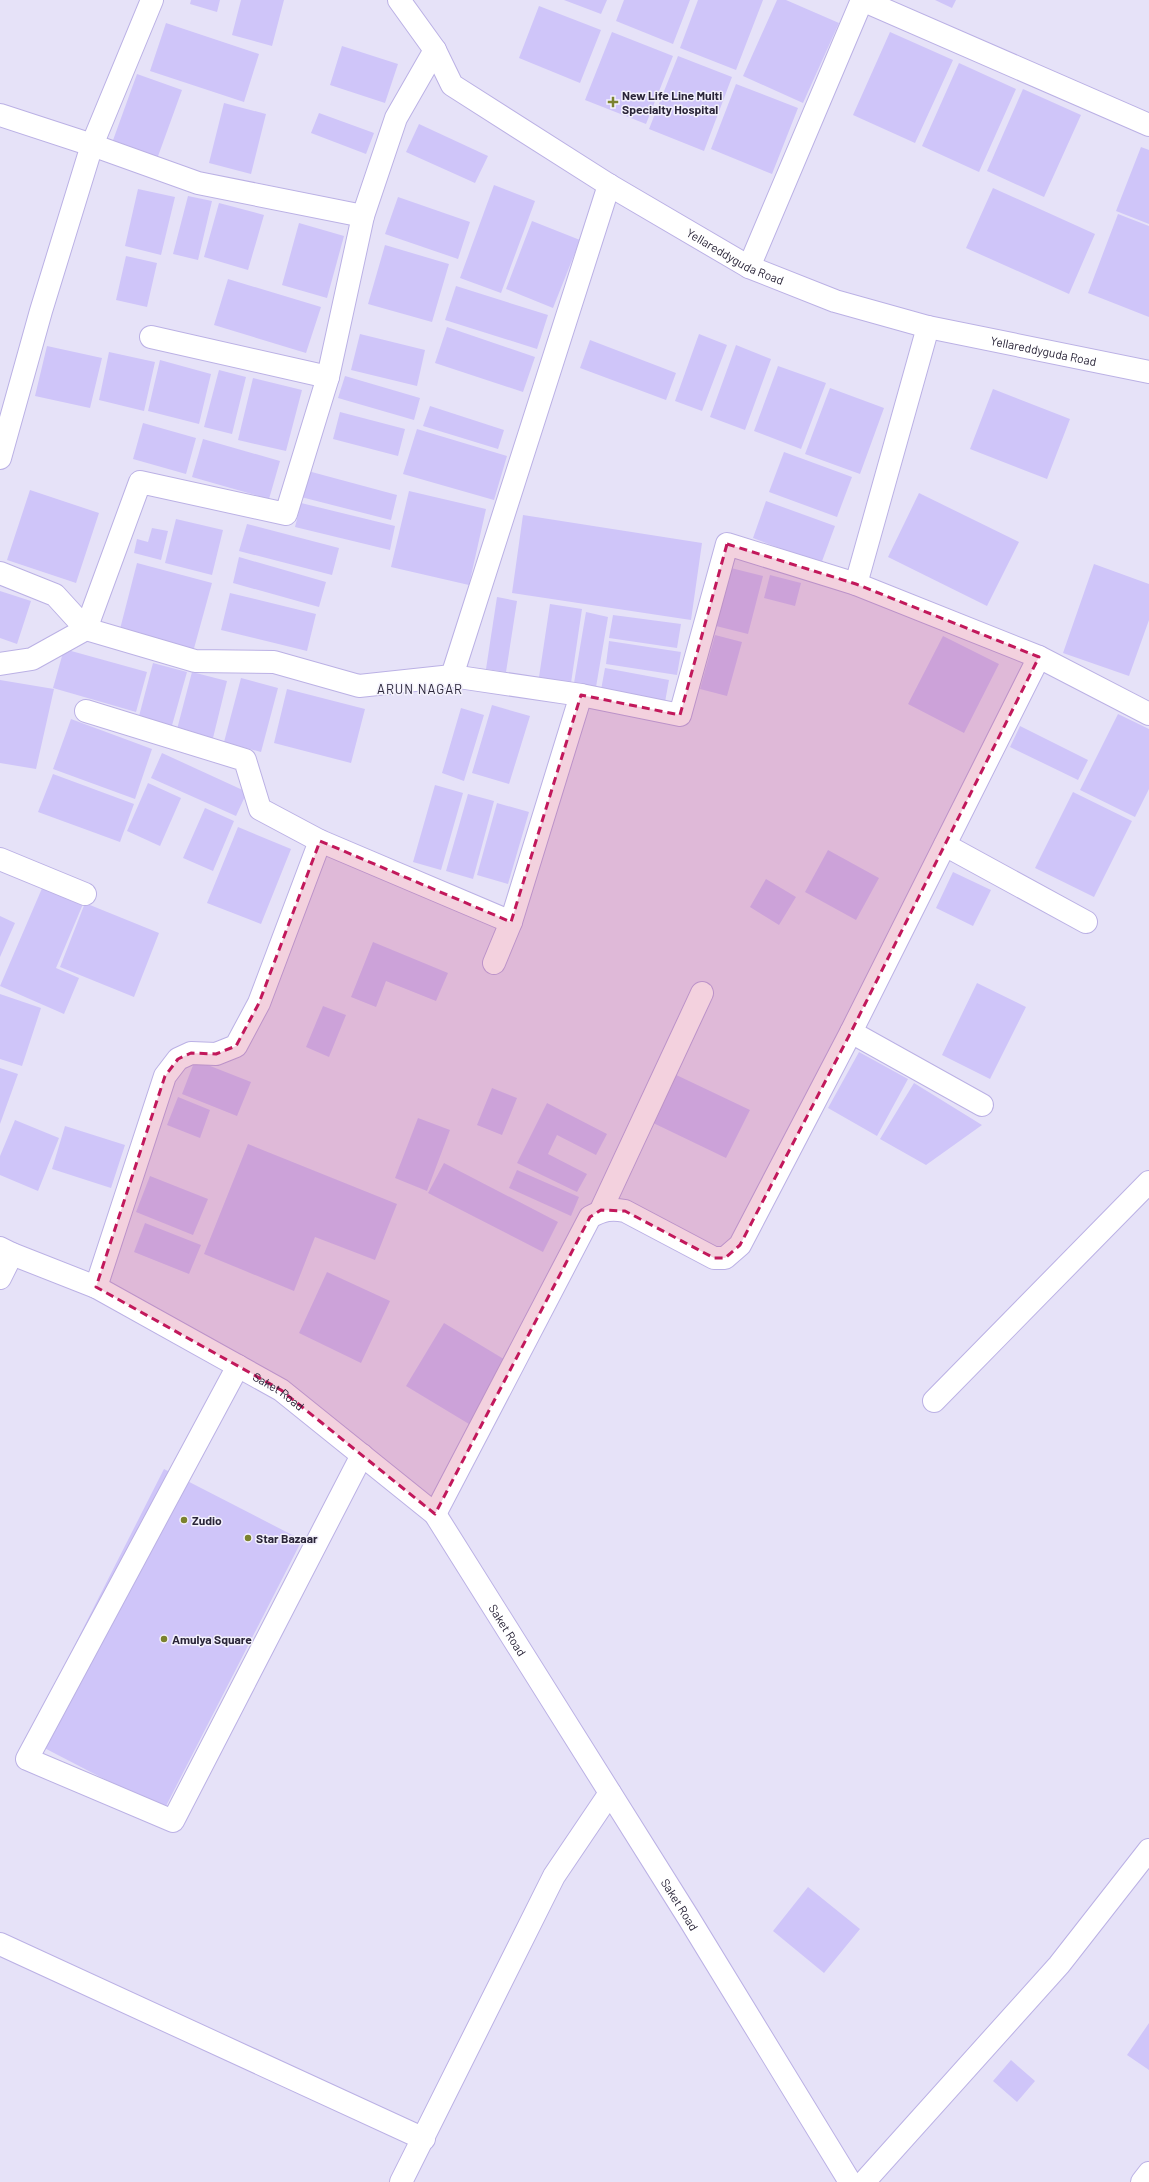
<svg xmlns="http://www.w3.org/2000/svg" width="1149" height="2182" font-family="Barlow,sans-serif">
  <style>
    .building { fill: #cfc5f9 }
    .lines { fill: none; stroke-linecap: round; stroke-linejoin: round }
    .minor-casing { stroke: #bbb1e5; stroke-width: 24 }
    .minor { stroke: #fff; stroke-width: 22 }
    .marked { fill: #c2185b; fill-opacity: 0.2; stroke: #c2185b; stroke-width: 3; stroke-dasharray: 8 5; stroke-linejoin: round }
    .poi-dot { fill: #7b822e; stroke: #f3f1fc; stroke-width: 1.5 }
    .labels { text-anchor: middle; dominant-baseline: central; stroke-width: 3; stroke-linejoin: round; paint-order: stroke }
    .poi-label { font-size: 12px; font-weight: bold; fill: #2a2539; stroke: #f3f1fc; text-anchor: start }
    .street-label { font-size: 12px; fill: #2a2539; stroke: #f3f1fc }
    .neighbourhood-label { font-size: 13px; letter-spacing: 1px; fill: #2a2539; stroke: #f3f1fc }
  </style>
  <rect width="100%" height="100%" fill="#e6e2f8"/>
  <path class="building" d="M191 0H220L217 12 190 4Z
    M241 0H284L272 46 232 35Z
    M564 0H607L601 14Z
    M624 0H690L673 44 616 21Z
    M698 0H763L736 70 680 48Z
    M777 0H786L839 23 803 103 743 76Z
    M935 0H956L952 8Z
    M539 6 601 30 580 83 519 58Z
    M166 23 259 54 244 102 150 71Z
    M612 32 673 56 646 124 585 100Z
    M890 32 953 60 915 143 853 115Z
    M342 46 398 64 385 103 330 85Z
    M678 56 732 77 704 151 649 129Z
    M959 63 1016 89 979 172 922 146Z
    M137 74 182 90 157 159 112 143Z
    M736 84 798 108 772 174 711 149Z
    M1023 89 1081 115 1044 197 987 171Z
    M224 103 266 114 251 174 209 163Z
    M319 113 374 133 366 154 311 133Z
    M419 124 488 156 475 183 406 152Z
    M1141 147 1149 150V224L1116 211Z
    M494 185 535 201 501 293 460 278Z
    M993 188 1095 234 1069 294 966 248Z
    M138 189 175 197 161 255 125 246Z
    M188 196 212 201 198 260 173 254Z
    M398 197 470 222 458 259 385 234Z
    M219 203 264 215 248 270 204 257Z
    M1118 214 1149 226V317L1088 293Z
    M532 221 580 240 553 308 506 289Z
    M299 223 344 236 327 298 282 285Z
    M385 245 449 264 432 322 368 304Z
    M126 256 157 263 147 307 116 300Z
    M228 279 321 307 306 353 214 325Z
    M456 286 548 315 537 349 445 320Z
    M447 327 535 357 523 392 435 363Z
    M360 334 425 350 417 386 351 370Z
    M699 334 727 345 702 411 675 401Z
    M590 340 676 373 666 400 580 368Z
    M736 345 771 359 745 430 710 417Z
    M47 346 102 358 90 408 35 396Z
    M109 352 155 362 144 411 99 400Z
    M160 360 211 374 199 424 148 411Z
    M778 366 826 383 801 449 754 431Z
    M219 370 246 377 232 434 204 427Z
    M345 376 420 398 414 420 338 398Z
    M253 378 302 390 286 451 238 440Z
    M830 388 884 408 860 474 805 454Z
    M993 389 1070 419 1047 479 970 449Z
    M430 406 504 430 498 449 423 426Z
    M340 412 405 429 398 456 333 439Z
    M143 423 196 438 186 474 133 459Z
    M417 429 507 456 494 500 403 474Z
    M203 439 280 461 269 499 192 477Z
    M784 452 852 477 837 517 769 492Z
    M308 471 397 495 391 520 301 497Z
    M30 490 99 513 76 583 7 560Z
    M409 491 486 509 469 585 391 567Z
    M919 493 1019 542 987 606 888 557Z
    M766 501 835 526 821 564 753 538Z
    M301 503 395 526 390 550 295 527Z
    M523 515 702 543 691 620 512 593Z
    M176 519 223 530 212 575 165 563Z
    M247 524 339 548 332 575 239 551Z
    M152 528 168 531 161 560 134 553 137 539 148 542Z
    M239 557 326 582 319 607 233 583Z
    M137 563 212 583 193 652 119 633Z
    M1094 564 1149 584V620L1129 676 1063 653Z
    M731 568 763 576 748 634 716 626Z
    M770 575 801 583 795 606 764 598Z
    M0 591 31 601 17 644 0 638Z
    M230 593 316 614 307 651 221 630Z
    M497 597 517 601 506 672 486 669Z
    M550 604 582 609 571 683 539 677Z
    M586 612 608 617 596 687 574 683Z
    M613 615 681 624 677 648 609 638Z
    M715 635 742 642 727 696 700 689Z
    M943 636 999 664 964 733 908 704Z
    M609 641 681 652 677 675 606 664Z
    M64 649 147 672 136 712 53 688Z
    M153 663 187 672 171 729 138 720Z
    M605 668 669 680 665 702 601 690Z
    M192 672 227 681 212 742 176 733Z
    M241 678 278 688 261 752 224 742Z
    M0 680 54 689 36 769 0 763Z
    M287 689 365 709 351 763 274 743Z
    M492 705 530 716 509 784 472 773Z
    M461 708 484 715 464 781 442 773Z
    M1118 714 1149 729V789L1135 817 1080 790Z
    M71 719 152 749 135 799 53 769Z
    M1020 726 1088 760 1078 780 1010 747Z
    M162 753 247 792 236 816 151 778Z
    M53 774 134 804 120 842 38 812Z
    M148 783 181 798 160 846 127 831Z
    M435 785 463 793 441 870 413 862Z
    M1073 792 1132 821 1094 897 1035 868Z
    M468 794 494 801 473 879 446 871Z
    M497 803 529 812 508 884 477 875Z
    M205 808 234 821 213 871 183 858Z
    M238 827 291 849 261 924 207 903Z
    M828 850 879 878 856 920 805 892Z
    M953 872 991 890 973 926 936 908Z
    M766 879 796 897 779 925 750 907Z
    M43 886 83 904 56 968 79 978 64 1014 0 986Z
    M85 903 159 933 134 997 60 967Z
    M0 916 15 923 0 957Z
    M373 942 448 973 436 1001 386 981 376 1007 351 997Z
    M977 983 1026 1007 990 1079 942 1055Z
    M0 994 41 1008 22 1066 0 1059Z
    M323 1006 346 1015 329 1057 306 1047Z
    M859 1052 908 1079 877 1136 828 1108Z
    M195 1060 251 1082 237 1116 182 1094Z
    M0 1068 18 1074 0 1124Z
    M670 1072 750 1110 726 1158 647 1120Z
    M914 1083 982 1125 926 1165 880 1139Z
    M492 1088 517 1098 502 1135 477 1125Z
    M178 1097 210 1110 200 1138 167 1125Z
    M547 1103 607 1134 596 1155 557 1135 548 1154 587 1174 577 1192 517 1163Z
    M418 1118 450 1130 427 1191 395 1178Z
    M15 1120 59 1138 38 1191 0 1175V1156Z
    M65 1126 125 1145 111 1188 52 1169Z
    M248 1144 397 1204 375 1260 315 1237 294 1291 204 1254Z
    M444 1163 558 1222 543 1252 428 1193Z
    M517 1170 579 1197 571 1216 509 1188Z
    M150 1176 208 1199 193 1235 136 1212Z
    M145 1223 201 1245 189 1274 134 1252Z
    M327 1272 390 1301 361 1363 299 1333Z
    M444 1323 507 1361 469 1424 406 1386Z
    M164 1469 302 1540 164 1810 27 1739Z
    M808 1887 860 1929 824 1973 773 1931Z
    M1149 2023V2070L1127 2055Z
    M1011 2060 1035 2081 1017 2102 993 2081Z"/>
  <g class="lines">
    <defs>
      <g id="minor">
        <path id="s1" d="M399 0 435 50 452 85 609 185 749 267 835 301 928 327 1149 372"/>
        <path d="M862 0 1149 125"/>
        <path d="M0 115 92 145 198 183 363 216"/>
        <path d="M749 267 862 0"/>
        <path d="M151 337 328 377"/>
        <path d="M0 458 41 311 92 145 152 0"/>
        <path d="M0 573 55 595 86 629 195 661 274 662 359 686 452 676 581 695 680 715 727 544 856 584 1039 657 1149 714"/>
        <path d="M856 584 928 327"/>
        <path d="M0 664 32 659 86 629 140 482 286 514 328 377 363 216 396 118 435 50"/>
        <path d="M452 676 609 185"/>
        <path d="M86 711 245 760 260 809 320 841 511 922"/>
        <path d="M945 845 1086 922"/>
        <path d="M0 859 85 894"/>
        <path d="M494 963 511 922 581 695"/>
        <path d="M851 1032 982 1105"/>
        <path d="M601 1210 702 993"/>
        <path id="s2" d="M0 1248 12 1254 96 1287 281 1390 435 1514 688 1917 850 2182"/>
        <path d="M0 1278 12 1254"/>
        <path d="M96 1287 165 1076 178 1059 191 1053 216 1054 236 1046 259 1003 320 841"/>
        <path d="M238 1366 27 1759 173 1821 362 1455"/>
        <path d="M934 1401 1149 1182"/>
        <path d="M435 1514 590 1217C603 1210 611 1208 625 1211L714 1258H725L740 1245 851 1032 1039 657"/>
        <path d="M0 1944 424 2139"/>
        <path d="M401 2182 554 1876 610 1793"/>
        <path d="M864 2182 1059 1965 1149 1850"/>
        <path d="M1142 2182 1149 2173"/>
      </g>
    </defs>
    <use href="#minor" class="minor-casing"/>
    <use href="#minor" class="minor"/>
  </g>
  <path class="marked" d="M727 544 856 584 1039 657 851 1032 740 1245 725 1258H714L625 1211 601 1210 590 1217 435 1514 281 1390 96 1287 165 1076 178 1059 191 1053 216 1054 236 1046 259 1003 320 841 511 922 581 695 680 715Z"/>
  <g class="poi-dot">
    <path d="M611 96h4v4h4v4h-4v4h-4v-4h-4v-4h4z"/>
    <circle cx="184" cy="1520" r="4"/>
    <circle cx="248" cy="1538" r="4"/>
    <circle cx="164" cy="1639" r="4"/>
  </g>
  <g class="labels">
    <g class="poi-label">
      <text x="622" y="95">New Life Line Multi<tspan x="622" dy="14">Specialty Hospital</tspan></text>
      <text x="192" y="1520">Zudio</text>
      <text x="256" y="1538">Star Bazaar</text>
      <text x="172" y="1639">Amulya Square</text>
    </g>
    <g class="street-label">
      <text stroke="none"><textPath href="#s1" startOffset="432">Yellareddyguda Road</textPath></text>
      <text stroke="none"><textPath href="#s1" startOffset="756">Yellareddyguda Road</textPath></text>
      <text stroke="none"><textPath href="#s2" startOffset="314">Saket Road</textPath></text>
      <text stroke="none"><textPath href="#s2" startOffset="650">Saket Road</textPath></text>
      <text stroke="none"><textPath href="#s2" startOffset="974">Saket Road</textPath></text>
    </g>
    <g class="neighbourhood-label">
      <text x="420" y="689">ARUN NAGAR</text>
    </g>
  </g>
</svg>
